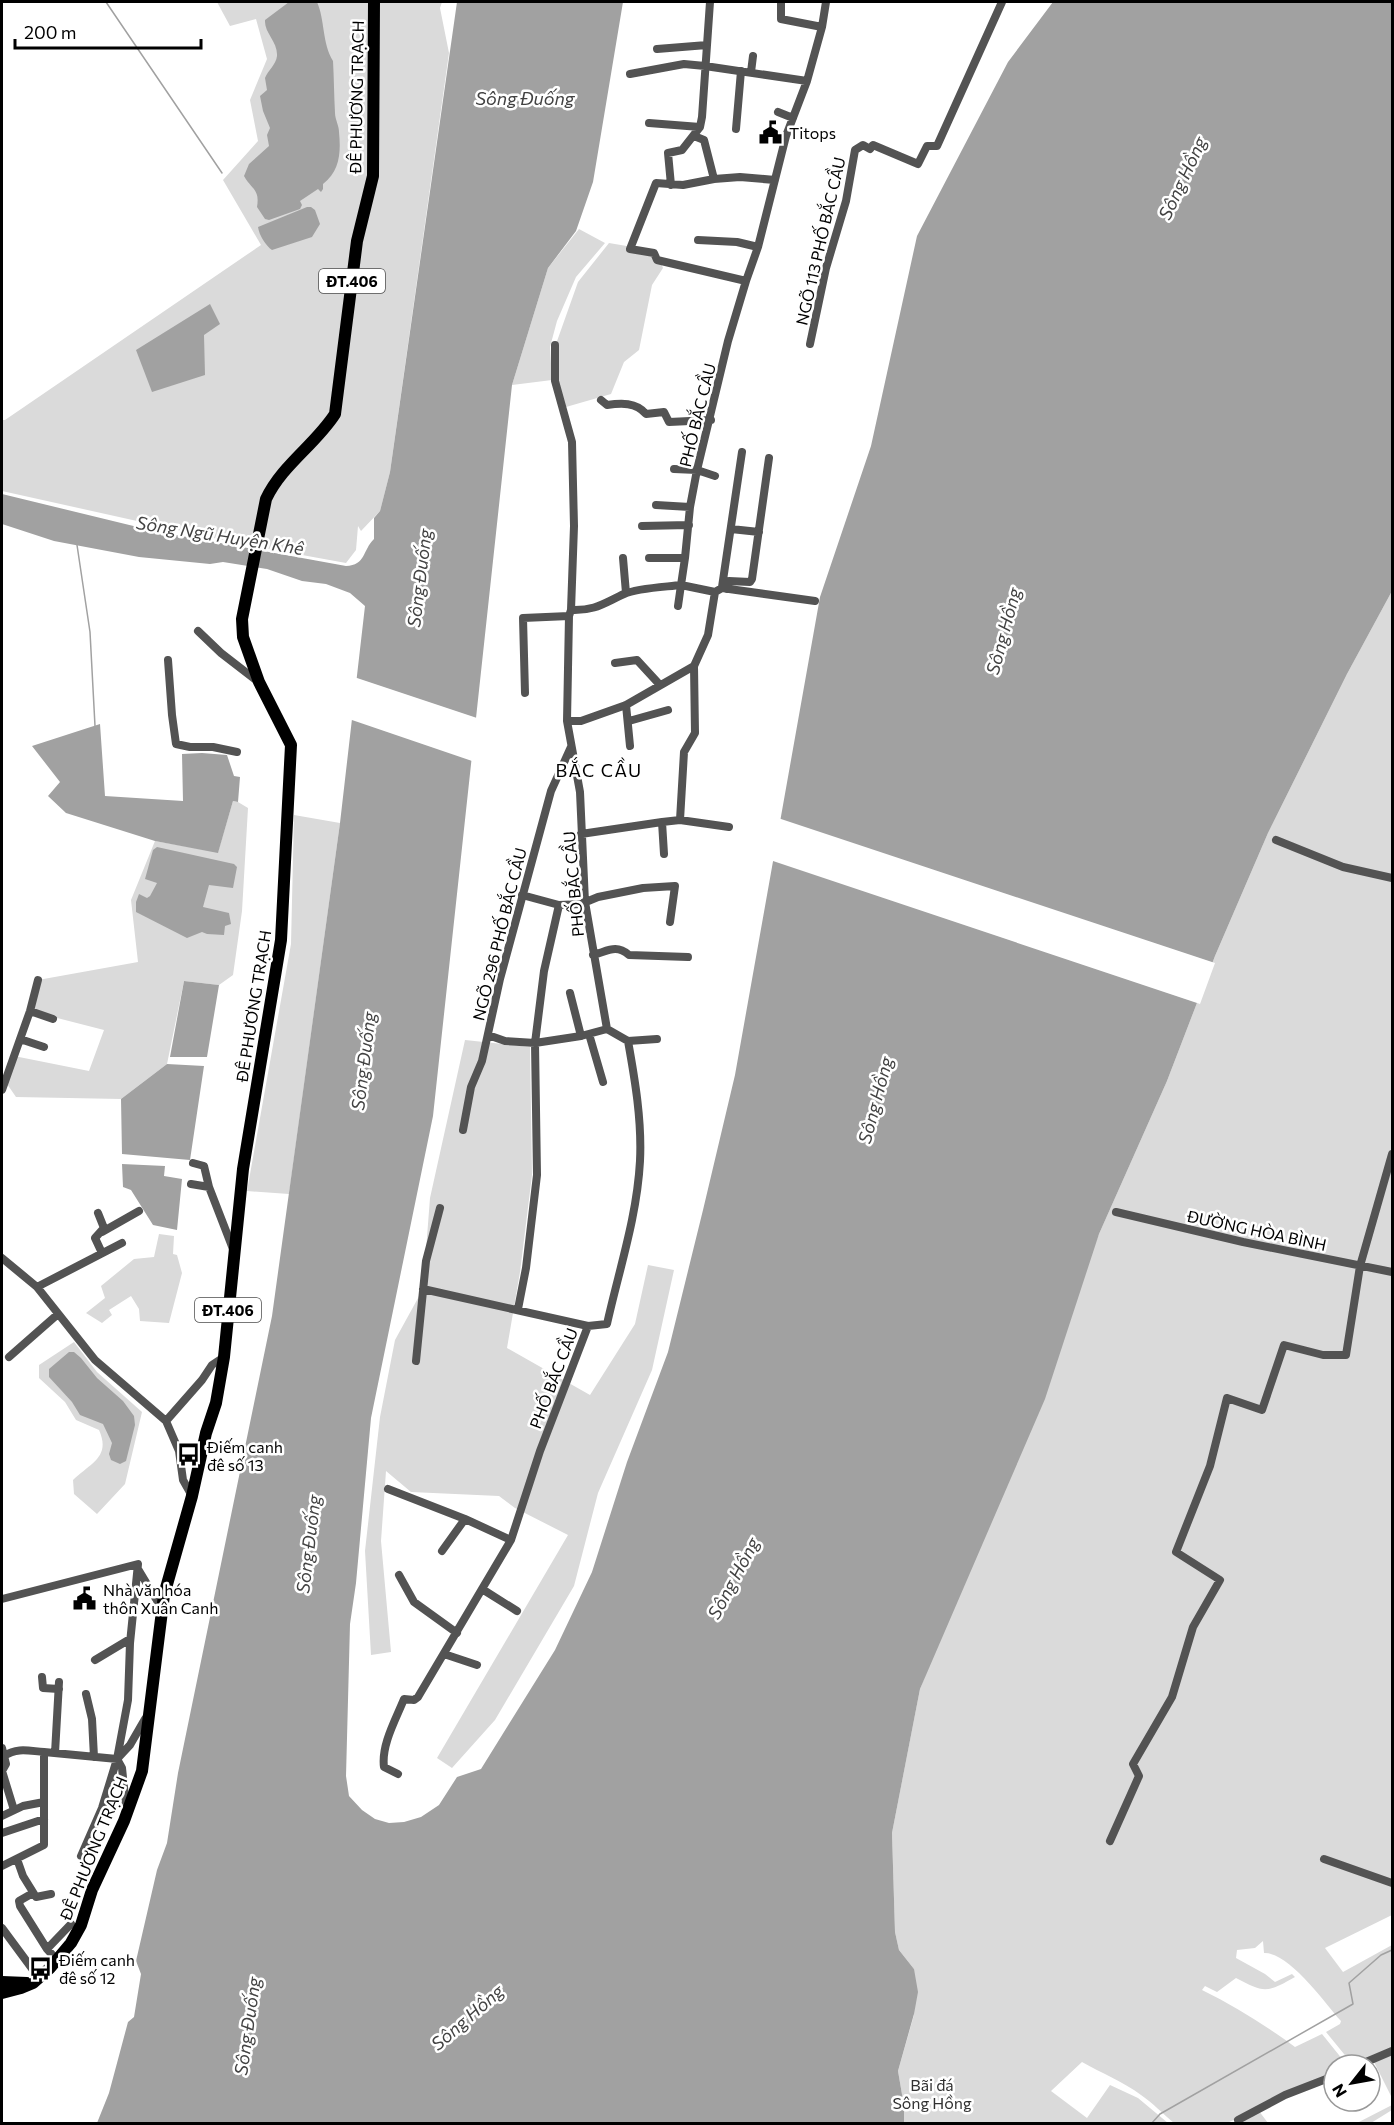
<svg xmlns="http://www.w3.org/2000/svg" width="1394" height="2125" font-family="Commissioner,sans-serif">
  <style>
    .green { fill: #dadada }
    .water { fill: #a1a1a1 }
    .pier { fill: #fff }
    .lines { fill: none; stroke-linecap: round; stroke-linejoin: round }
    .stream { stroke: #a1a1a1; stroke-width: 1.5 }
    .street { stroke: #535353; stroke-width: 8 }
    .primary { stroke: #000; stroke-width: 12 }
    .labels { text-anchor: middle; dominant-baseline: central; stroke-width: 5; stroke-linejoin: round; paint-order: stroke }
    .shield { fill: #fff; stroke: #4c4c4c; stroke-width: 1.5 }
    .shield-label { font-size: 15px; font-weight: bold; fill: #000 }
    .street-label { font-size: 16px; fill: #000; stroke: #fff }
    .poi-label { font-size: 16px; fill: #000; stroke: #fff; text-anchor: start }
    .park-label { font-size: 16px; fill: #313131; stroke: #fff }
    .water-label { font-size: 18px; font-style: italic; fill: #424242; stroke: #fff }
    .neighbourhood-label { font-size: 18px; letter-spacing: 1.5px; fill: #000; stroke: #fff }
  </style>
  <rect width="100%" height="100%" fill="#fff"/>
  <path class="green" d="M217 2H442L440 8 449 53 390 472 380 511 361 531 358 526 356 550 346 563 236 543 2 491V420H5L261 245 223 180 258 141 250 100 267 59 256 19 230 26Z
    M579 229 605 243 576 277 557 321 550 347 552 380 512 385 548 268Z
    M609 243 656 251 663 268 652 285 639 350 624 362 611 394 566 407 557 381 556 344 578 282Z
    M1392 591V1915L1325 1948 1343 1972 1392 1945V2048L1353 2065 1326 2032 1340 2024 1341 2021C1325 2003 1289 1952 1264 1953L1263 1941 1255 1948 1237 1950 1236 1958 1265 1974 1275 1982 1292 1974 1295 1977C1267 1993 1264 1993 1236 1978L1217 1992 1205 1986 1202 1990C1235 2006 1265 2025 1295 2047L1322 2034 1347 2065H1334V2074L1227 2123H1174C1163 2114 1153 2103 1141 2095 1124 2082 1101 2073 1082 2062L1051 2091 1087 2118 1110 2085 1138 2098 1168 2123H904V2106L898 2071 914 2015V1969L899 1950 895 1932 892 1833 920 1689 1099 1234 1167 1081 1215 956 1268 833 1347 674Z
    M233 801 238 802 248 808 242 911 233 975 219 985 184 981 167 1064 121 1099 16 1097 5 1081 14 1056 89 1071 104 1030 30 1011 38 980 138 962 131 900 155 841 218 852Z
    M294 815 340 823 289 1194 247 1191 291 944Z
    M465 1040 530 1047 532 1175 520 1272 507 1348 590 1395 635 1324 648 1265 674 1270 652 1370 598 1493 574 1586 495 1720 452 1768 437 1758 568 1535 515 1508 499 1496 411 1492 386 1471 381 1541 391 1652 371 1655 365 1551 380 1417 395 1340 423 1289 430 1198Z
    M159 1234 174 1236 173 1254 177 1255 182 1273 169 1323 140 1321 139 1309 131 1296 109 1310 112 1315 102 1323 86 1313 105 1298 101 1286 134 1259 154 1257Z
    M74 1342 97 1372 142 1412 125 1484 97 1514 74 1494 73 1480C91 1463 111 1457 99 1430L76 1420 65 1402 39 1378V1365Z
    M1392 2054V2098L1374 2062Z
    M1392 2105V2110L1371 2123H1357Z
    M1259 2111 1268 2123H1243L1241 2121Z"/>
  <path class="water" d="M289 2H317C325 20 322 43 333 61 334 78 334 96 335 113 335 119 339 126 339 132 341 152 340 171 323 184V189L321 192 318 189 300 201 302 205 300 209 269 220 265 219 257 207C260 189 252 190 244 176L249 164 269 146 267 135 270 128 263 111 260 96 267 90 265 78C268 70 276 65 277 56 278 42 264 33 265 20Z
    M457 2H623L593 182 576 231 548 268 512 385 433 1116 371 1418 356 1583 350 1624 346 1776 349 1796 362 1810 375 1819 389 1823 404 1822 421 1817 439 1805 457 1777 481 1769 555 1650 592 1572 627 1462 668 1352 703 1210 735 1075 820 597 871 446 917 236 1008 62 1053 2H1392V591L1347 674 1268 833 1215 956 1167 1081 1099 1234 1045 1399 920 1689 892 1833 895 1932 899 1950 914 1969 918 1992 914 2014 898 2071 904 2106V2123H97L109 2093 128 2022 134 2017 141 1974 136 1961 157 1870 167 1843 178 1773 272 1316 340 823 365 606 350 593 326 584 302 581 267 569 223 562 210 564 139 557 54 541 2 524V494L154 531 346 566C366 565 362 551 374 539V518L380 511 390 472Z
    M307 207H311L315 210 320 224 312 237 272 250C266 246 259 235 258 227Z
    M210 304 220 324 204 335 205 375 152 392 136 350Z
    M100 724 105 796 183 801 182 754 202 753 227 755 234 776 240 777 238 802 233 801 218 853 155 841 66 813 48 796 60 782 32 746Z
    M157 847 234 864 237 867 233 888 209 885 203 907 229 913 231 924 225 926 224 935 207 934 202 932 187 938 136 912V902L139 894 147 898 150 896 157 883 145 879 153 850Z
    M184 981 219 985 207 1057H170Z
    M167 1064 204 1066 190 1160 122 1154 121 1099Z
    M122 1164 165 1166 164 1176 182 1179 177 1230 153 1225 131 1190 123 1187Z
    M69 1352H74L81 1358 97 1378 123 1401 134 1416 135 1425 126 1461 120 1464 111 1460 109 1454 112 1443 103 1424 80 1415 72 1402 49 1377V1369Z"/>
  <path class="pier" d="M354 677 480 719 475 762 349 719Z
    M778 818 1215 963 1200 1004 770 860Z"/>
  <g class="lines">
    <path class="stream" d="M106 2 222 173
      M77 545 90 632 95 726
      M1151 2124 1160 2114 1353 2004 1349 1983 1381 1955 1392 1950"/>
    <path class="street" d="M781 2V19L822 27
      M657 49 707 45
      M751 72 753 56
      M630 74 684 64 705 66 807 81
      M778 112 793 118
      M649 123 700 127
      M736 129 741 71
      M694 136 704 140 714 179
      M671 185 668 153 682 150 700 127 702 117 710 2
      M698 240 737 242 758 247
      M746 281 657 260 654 253 630 249 656 183 683 185 714 179 740 177 775 180
      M810 344 826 268 846 201 855 150 863 145 870 149 873 145 918 164 927 146H937L1002 2
      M555 345V381L572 442 574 526 571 610
      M601 400 607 405C621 403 636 402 646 414L664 412 669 422 711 420
      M674 469 697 470 715 476
      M656 505 690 507
      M642 526 689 525
      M731 529 759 532
      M623 558 626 593
      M649 558H685
      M722 587 742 452
      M726 589V583L729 581 750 582 752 579 769 458
      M678 606 681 585 715 592 722 588 815 601
      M198 631 221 653 256 680
      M168 660 172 715 176 744 190 747H213L237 752
      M615 663 637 660 660 685
      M525 693 523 618 569 616
      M626 705 630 746
      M567 721H581L626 705 694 666 708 635 715 592
      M629 721 668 710
      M680 820 684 752 695 733 694 666
      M662 822 680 820 729 827
      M581 834 662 822 664 854
      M1276 840 1343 867 1392 878
      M522 895 559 905 581 904 598 897 643 888 675 886 670 922
      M593 955C608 951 616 944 629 955L688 957
      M570 993 581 1036
      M30 1011 53 1019
      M589 1034 603 1082
      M488 1035 505 1041 535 1043 544 971 559 905
      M20 1039 44 1047
      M628 1041 657 1039
      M2 1090 30 1011 38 980
      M463 1130 471 1087 482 1061 500 979 551 791 571 747
      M193 1163 204 1166 209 1187
      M191 1184 209 1187 233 1249
      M1116 1212 1243 1242 1392 1272
      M98 1213 104 1228 95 1238 102 1253
      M102 1232 139 1211
      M2 1258 37 1287 95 1360 166 1421 179 1451 183 1480 192 1496
      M37 1287 122 1243
      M423 1289 588 1326
      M518 1309 526 1268 537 1175 535 1043 581 1036 607 1029
      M9 1357 58 1314
      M416 1361 426 1261 440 1208
      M166 1421 202 1380 212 1365 224 1357
      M388 1489 465 1519 511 1540
      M442 1551 465 1519
      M138 1569 162 1609
      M399 1575 414 1602 457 1633
      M482 1589 517 1611
      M2 1599 138 1564 130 1643 128 1700 117 1759 102 1808 81 1856
      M444 1654 477 1665
      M95 1660 130 1639
      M42 1677 43 1688 59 1689
      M86 1694 92 1719 94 1757
      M2 1748 6 1764 2 1771 14 1810
      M55 1753 59 1682
      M4 1756C18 1747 29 1751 44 1752
      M117 1759 130 1745 145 1719
      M398 1774 384 1767C381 1745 396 1719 404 1699L414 1700 418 1697 511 1540 540 1451 588 1326 607 1324C619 1270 637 1217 640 1161 642 1121 635 1080 628 1041L607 1029 585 902 580 792 567 721 569 616 571 610C595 611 604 603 624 594 638 588 665 587 681 585L685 558 690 507 697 470 728 341 746 281 758 247 786 136 807 81 822 27 826 2
      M2 1816 23 1806 44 1802
      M2 1833 44 1819
      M1110 1841 1139 1776 1133 1764 1172 1697 1193 1627 1220 1580 1176 1552 1210 1466 1227 1398 1262 1410 1284 1345 1323 1355H1346L1360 1266 1392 1154
      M17 1859 23 1876 36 1897 51 1894
      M1324 1859 1392 1883
      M2 1866 44 1845V1752L117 1759 122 1768 126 1806
      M33 1893 19 1901 20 1906 47 1949 57 1960
      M2 1928 39 1978
      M47 1949 71 1924
      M1359 2065 1392 2051
      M1238 2120 1285 2095 1334 2076"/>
    <path class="primary" d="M2 1982 27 1983
      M2 1993 21 1988 33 1983 50 1968 71 1943 81 1925 92 1890 124 1821 142 1771 164 1595 192 1496 206 1433 216 1403 224 1357 243 1169 281 940 291 745 259 682 243 637 242 619 266 499C282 465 315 445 335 414L357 241 373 176 374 2"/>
  </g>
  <defs>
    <symbol id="civic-bare" viewBox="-9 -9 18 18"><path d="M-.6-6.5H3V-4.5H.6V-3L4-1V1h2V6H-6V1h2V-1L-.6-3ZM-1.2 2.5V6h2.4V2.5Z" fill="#000" stroke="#fff" stroke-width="2.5" paint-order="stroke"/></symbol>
    <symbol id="bus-bare" viewBox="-9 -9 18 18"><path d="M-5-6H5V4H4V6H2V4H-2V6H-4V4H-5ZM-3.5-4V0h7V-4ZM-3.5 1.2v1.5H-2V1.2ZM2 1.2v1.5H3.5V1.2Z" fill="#000" stroke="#fff" stroke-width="2.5" paint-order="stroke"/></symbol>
  </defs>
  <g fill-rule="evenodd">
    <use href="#civic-bare" x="754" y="116" width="33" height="33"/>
    <use href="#bus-bare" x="172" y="1438" width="33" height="33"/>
    <use href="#civic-bare" x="68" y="1582" width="33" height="33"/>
    <use href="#bus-bare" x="24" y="1952" width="33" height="33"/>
  </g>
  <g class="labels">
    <g class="shield">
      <rect x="319" y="269" width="66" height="24" rx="4.5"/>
      <rect x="195" y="1298" width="66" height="24" rx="4.5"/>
    </g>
    <g class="shield-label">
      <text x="352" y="281">ĐT.406</text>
      <text x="228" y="1310">ĐT.406</text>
    </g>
    <g class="street-label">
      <text transform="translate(356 97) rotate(-89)">ĐÊ PHƯƠNG TRẠCH</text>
      <text transform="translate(820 241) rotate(-77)">NGÕ 113 PHỐ BẮC CẦU</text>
      <text transform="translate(697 415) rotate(-76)">PHỐ BẮC CẦU</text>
      <text transform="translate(573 884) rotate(-95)">PHỐ BẮC CẦU</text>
      <text transform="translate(499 934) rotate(-76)">NGÕ 296 PHỐ BẮC CẦU</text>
      <text transform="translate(253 1006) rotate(-81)">ĐÊ PHƯƠNG TRẠCH</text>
      <text transform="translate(1257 1230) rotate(12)">ĐƯỜNG HÒA BÌNH</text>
      <text transform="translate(553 1378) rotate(-69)">PHỐ BẮC CẦU</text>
      <text transform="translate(93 1848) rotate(-68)">ĐÊ PHƯƠNG TRẠCH</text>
    </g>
    <g class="poi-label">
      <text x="789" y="132">Titops</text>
      <text x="207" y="1446">Điếm canh<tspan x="207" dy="18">đê số 13</tspan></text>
      <text x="103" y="1589">Nhà văn hóa<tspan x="103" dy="18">thôn Xuân Canh</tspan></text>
      <text x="59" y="1959">Điếm canh<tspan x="59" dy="18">đê số 12</tspan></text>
    </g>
    <g class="park-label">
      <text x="932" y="2084">Bãi đá<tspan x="932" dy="18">Sông Hồng</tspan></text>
    </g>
    <g class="water-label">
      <text x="525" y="98">Sông Đuống</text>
      <text transform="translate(1182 178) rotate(-65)">Sông Hồng</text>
      <text transform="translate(220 535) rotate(9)">Sông Ngũ Huyện Khê</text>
      <text transform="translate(419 578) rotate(-83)">Sông Đuống</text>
      <text transform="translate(1003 631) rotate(-75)">Sông Hồng</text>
      <text transform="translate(363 1061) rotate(-83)">Sông Đuống</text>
      <text transform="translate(875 1100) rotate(-75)">Sông Hồng</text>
      <text transform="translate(308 1544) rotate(-83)">Sông Đuống</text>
      <text transform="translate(733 1578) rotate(-62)">Sông Hồng</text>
      <text transform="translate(467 2017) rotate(-41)">Sông Hồng</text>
      <text transform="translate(247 2026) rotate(-82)">Sông Đuống</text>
    </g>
    <g class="neighbourhood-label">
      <text x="599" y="770">BẮC CẦU</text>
    </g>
  </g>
  <rect width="1394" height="2125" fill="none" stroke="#000000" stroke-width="6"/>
  <g transform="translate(1352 2083) rotate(239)"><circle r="28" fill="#ffffff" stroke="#999999" stroke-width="1.5"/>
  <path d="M0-4.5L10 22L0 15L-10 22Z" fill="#000000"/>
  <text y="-9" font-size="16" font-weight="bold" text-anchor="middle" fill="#000000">N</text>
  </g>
  <path d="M15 39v9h186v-9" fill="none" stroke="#000000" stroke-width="3"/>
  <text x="24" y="39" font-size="18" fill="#000000" stroke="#ffffff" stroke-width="4.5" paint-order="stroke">200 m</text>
</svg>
